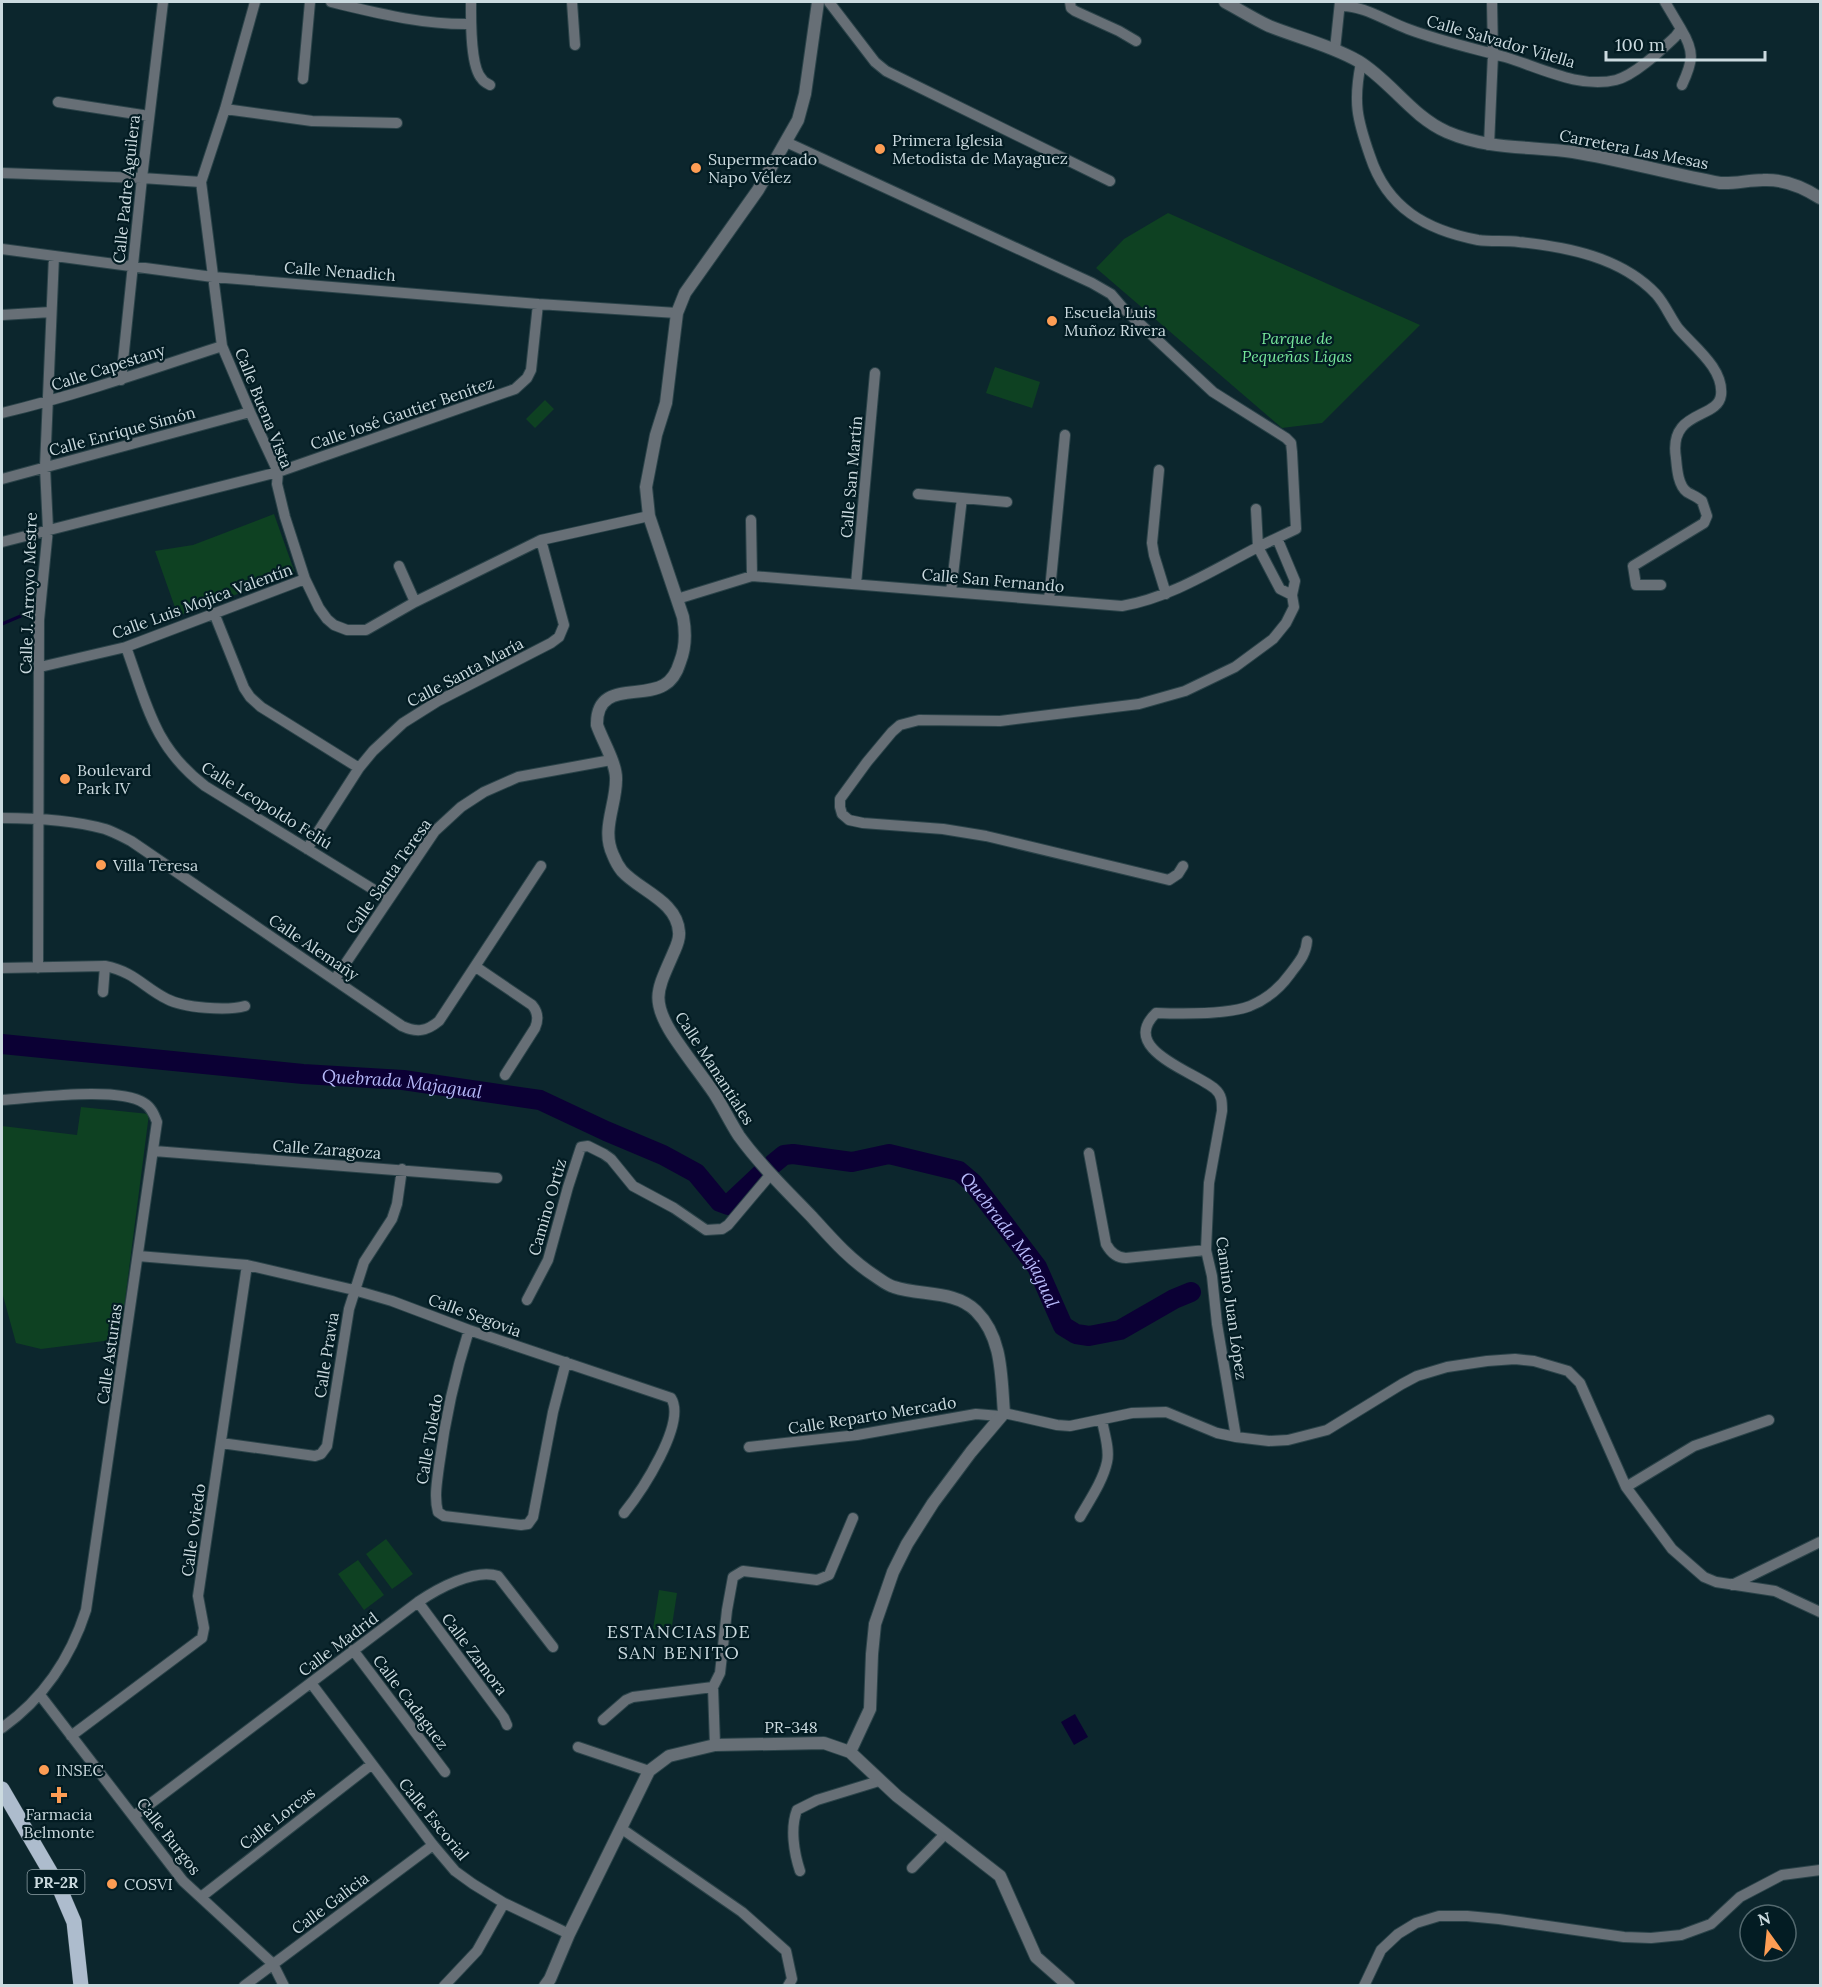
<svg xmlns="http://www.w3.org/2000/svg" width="1822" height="1987" font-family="Lora,serif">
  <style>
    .green { fill: #0e4122 }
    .water { fill: #0b0034 }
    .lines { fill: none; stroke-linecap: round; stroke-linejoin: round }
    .stream { stroke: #0b0034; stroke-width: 3 }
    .river { stroke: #0b0034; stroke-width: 20 }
    .minor-casing { stroke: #2b4349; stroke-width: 12 }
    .tertiary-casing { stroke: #2b4349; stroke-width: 14 }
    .primary-casing { stroke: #2b4349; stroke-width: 16 }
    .minor { stroke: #676f76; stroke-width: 10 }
    .tertiary { stroke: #676f76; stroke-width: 12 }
    .primary { stroke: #adbccd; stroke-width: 15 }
    .poi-dot { fill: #fd9d54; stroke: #031c23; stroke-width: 2 }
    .labels { text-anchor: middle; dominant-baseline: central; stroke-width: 4.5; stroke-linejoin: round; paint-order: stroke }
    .shield { fill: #031c23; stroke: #8fa1a7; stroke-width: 1.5 }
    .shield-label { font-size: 15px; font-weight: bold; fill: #cbdadf }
    .street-label { font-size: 16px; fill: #cbdadf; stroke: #031c23 }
    .poi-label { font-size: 16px; fill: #cbdadf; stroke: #031c23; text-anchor: start }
    .park-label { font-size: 16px; font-style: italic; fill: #77e79b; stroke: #031c23 }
    .water-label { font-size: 18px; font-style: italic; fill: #b6b9f9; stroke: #031c23 }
    .neighbourhood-label { font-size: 18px; letter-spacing: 1.5px; fill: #cbdadf; stroke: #031c23 }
  </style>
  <rect width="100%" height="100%" fill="#0c262d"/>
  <path class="green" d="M1168 213 1420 325 1322 423 1282 428 1096 268 1124 239Z
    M995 367 1040 382 1032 408 986 393Z
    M545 400 554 409 535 428 526 419Z
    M274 514 295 573 178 616 155 551 193 545Z
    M81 1107 149 1114 120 1339 41 1349 16 1343 2 1292V1126L77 1135Z
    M386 1539 413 1574 392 1589 366 1554Z
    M358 1560 384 1595 364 1610 338 1574Z
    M659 1590 677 1593 671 1632 653 1629Z"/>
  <path class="water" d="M1075 1714 1088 1737 1074 1745 1061 1722Z"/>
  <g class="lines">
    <path class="stream" d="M2 624 30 612"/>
    <g class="river">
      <path id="s1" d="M2 1044 303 1074 403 1080 540 1100 606 1131 663 1155 696 1173 720 1202 728 1205 762 1173"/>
      <path id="s2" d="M773 1164 784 1155 793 1154 852 1162 889 1154 959 1171 973 1183 1037 1267 1063 1326 1076 1334 1089 1336 1120 1330 1174 1299 1191 1292"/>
    </g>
    <defs>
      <path id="minor" d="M255 2 225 109 201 182 222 346 250 412 278 472 277 484 285 517 305 579 319 608 327 619 334 625 347 630H366L415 602 541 540 649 516
        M331 2C377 13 423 25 471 24
        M471 2C471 19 470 67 482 79 483 81 488 84 490 85
        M572 2 575 45
        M829 2 875 62 886 71 1110 181
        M1070 2 1071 8 1075 11 1119 31 1136 41
        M1340 6C1363 5 1386 21 1408 29 1440 41 1472 48 1505 57 1539 67 1579 89 1616 80 1635 75 1660 51 1675 37L1681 29 1665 2
        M1681 29C1695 52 1693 61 1682 85
        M1335 49 1340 2
        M1361 63C1353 102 1357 119 1370 156 1387 208 1426 230 1478 240 1492 242 1505 240 1519 242 1567 247 1621 257 1656 294 1665 304 1670 317 1678 328 1693 346 1724 368 1721 395 1718 420 1668 409 1676 458 1677 469 1678 485 1687 492 1692 495 1697 497 1702 501L1707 516 1704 523 1633 566 1636 585H1661
        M303 79 310 2
        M58 102 149 116
        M225 109 312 121 397 123
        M786 142 1092 283 1111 294 1123 308 1213 392 1286 438 1291 443 1292 452 1296 529 1258 547 1280 589 1292 595
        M1489 145 1493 54 1492 2
        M2 173 142 178 201 182
        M2 249 213 277 538 304 677 313
        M2 315 51 312
        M121 380 142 178 163 2
        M2 413C77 395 149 370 222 346
        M1159 470 1152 543 1154 555 1166 594
        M2 479 250 412
        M918 494 1007 502
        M751 520 752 576
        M2 542 278 472 515 389 527 378 531 370 538 304
        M399 566 415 602
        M856 584 875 373
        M951 592 962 498
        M677 599 752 576 1122 606C1170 598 1215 569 1258 547L1256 509
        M1049 600 1065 435
        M214 613 244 688 250 697 261 707 359 768
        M126 647C147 705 154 747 205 786L389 899
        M40 667 126 647 305 579
        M2 818C36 818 72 820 105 829 114 832 123 837 131 841L402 1026C417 1033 427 1031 439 1021L541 866
        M307 849 359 768 373 751 403 723 438 701 551 643 559 637 564 625 541 540
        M1183 866 1178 874 1169 880 986 836 943 829 863 823 849 820 842 814 840 807V799L867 762 892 732 900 725 919 720 1000 721 1139 704 1185 691 1235 667 1273 639 1286 623 1294 607 1292 595 1295 581 1277 538
        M476 967 532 1005C538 1012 539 1019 535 1028L505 1075
        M2 968 105 966C135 972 143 987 167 999 184 1008 227 1011 245 1006
        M38 968 39 620 48 529 45 467 54 256
        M335 979 435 831 461 807 484 792 518 777 611 760
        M103 992 105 966
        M2 1100C35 1098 118 1086 144 1103 151 1107 154 1114 157 1122L86 1610C71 1657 43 1699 2 1728
        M154 1151 497 1178
        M1089 1153 1106 1244C1111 1253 1117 1258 1126 1258L1206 1250
        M138 1256 247 1265 354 1290 392 1301 469 1330 671 1398C687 1423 641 1492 624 1513
        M527 1300 548 1260 568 1187 581 1147 588 1146 604 1154 611 1159 633 1186 674 1208 706 1230 722 1229 728 1225 771 1174
        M469 1330C455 1374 445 1420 439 1466 437 1482 434 1497 438 1512L444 1516 521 1525 528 1524 533 1517 553 1412 566 1362
        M1004 1413 1057 1425 1070 1426 1132 1413 1166 1412 1217 1433 1236 1437 1269 1441 1288 1440 1327 1430 1402 1384 1417 1376 1447 1367 1487 1361 1515 1359 1534 1361 1568 1371 1580 1383 1626 1487 1672 1549 1704 1577 1716 1582 1775 1591 1820 1612
        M1236 1437 1217 1324 1212 1276 1206 1250 1209 1183 1222 1111C1222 1102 1222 1095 1215 1089 1196 1072 1118 1050 1156 1013 1183 1014 1226 1015 1250 1006 1267 999 1280 988 1290 974 1298 963 1306 955 1307 941
        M221 1443 315 1456 321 1454 327 1446 349 1309 364 1262 392 1219 397 1204 402 1169
        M749 1447 857 1435 976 1414 1000 1416
        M1626 1487 1694 1446 1769 1420
        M1080 1517C1089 1501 1103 1481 1107 1462 1110 1449 1104 1433 1102 1420
        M1732 1585 1820 1542
        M418 1602 504 1718 507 1725
        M353 1650 445 1772
        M311 1683 433 1845 455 1871 473 1884 504 1903 569 1934
        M713 1687 715 1745
        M40 1695 183 1881 273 1964 284 1986
        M603 1720 626 1700 633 1697 713 1687 720 1673 727 1610 733 1577 743 1571 817 1580 829 1575 853 1518
        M71 1736 202 1638 204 1628 198 1596 247 1265
        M578 1747 649 1771
        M134 1816 418 1602C437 1589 475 1568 498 1576L553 1647
        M622 1829 742 1912 786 1951 792 1979 788 1986
        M912 1868 945 1834
        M800 1871C794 1853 790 1828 797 1810L817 1800 879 1781
        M201 1897 372 1764
        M244 1986 433 1845
        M444 1986 477 1951 504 1903
        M1364 1986 1381 1950 1398 1934 1416 1923 1439 1916H1467L1499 1919 1624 1937 1651 1938 1681 1935 1711 1924 1740 1897 1782 1875 1820 1870"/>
      <path id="tertiary" d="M818 2 805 94 798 120 758 190 685 293 677 313 666 403 656 435 646 487 649 516 683 617C686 633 686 647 680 662 677 672 673 680 664 685 640 699 596 681 597 725 602 740 617 764 616 780 616 806 601 830 613 855 615 860 618 866 622 871 640 891 677 901 679 932 680 940 676 947 673 954 658 989 650 999 672 1034 685 1054 700 1073 714 1093 723 1107 730 1122 739 1136 760 1165 787 1191 812 1217 831 1238 850 1260 875 1276 881 1280 887 1285 894 1287 921 1296 955 1290 976 1311 1003 1338 1001 1377 1004 1413L971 1452 933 1503 907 1544 893 1572 875 1624 872 1654 870 1709 850 1752
        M1225 2C1240 10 1254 19 1269 26 1299 38 1330 45 1358 61 1391 81 1411 116 1447 132 1489 150 1529 146 1573 152 1622 160 1671 174 1720 183 1735 184 1748 180 1763 180 1783 179 1803 187 1820 198
        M545 1986 550 1979 569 1934 649 1771 669 1756 715 1745 824 1743 850 1752 897 1796 1000 1876 1036 1957 1069 1986"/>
      <path id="primary" d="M2 1789 59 1887 74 1922 81 1986"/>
    </defs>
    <use href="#minor" class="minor-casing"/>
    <use href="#tertiary" class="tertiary-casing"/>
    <use href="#primary" class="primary-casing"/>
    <use href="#minor" class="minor"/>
    <use href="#tertiary" class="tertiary"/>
    <use href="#primary" class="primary"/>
  </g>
  <g class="poi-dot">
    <circle cx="880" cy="149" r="6"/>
    <circle cx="696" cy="168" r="6"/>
    <circle cx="1052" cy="321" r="6"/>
    <circle cx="65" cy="779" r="6"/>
    <circle cx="101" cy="865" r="6"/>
    <circle cx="44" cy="1770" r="6"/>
    <path d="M56 1786h6v6h6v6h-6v6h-6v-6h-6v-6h6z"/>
    <circle cx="112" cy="1884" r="6"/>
  </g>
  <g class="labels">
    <rect class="shield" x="27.5" y="1870" width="57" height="24" rx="4.5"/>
    <g class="shield-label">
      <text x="56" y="1882">PR-2R</text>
    </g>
    <g class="street-label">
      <text transform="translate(1501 41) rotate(16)">Calle Salvador Vilella</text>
      <text transform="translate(1634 149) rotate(11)">Carretera Las Mesas</text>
      <text transform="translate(126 189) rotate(-84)">Calle Padre Aguilera</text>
      <text transform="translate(340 271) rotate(4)">Calle Nenadich</text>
      <text transform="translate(108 367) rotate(-18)">Calle Capestany</text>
      <text transform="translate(264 408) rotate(68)">Calle Buena Vista</text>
      <text transform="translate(402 413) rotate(-19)">Calle José Gautier Benítez</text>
      <text transform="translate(122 431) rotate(-15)">Calle Enrique Simón</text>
      <text transform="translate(851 477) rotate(-85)">Calle San Martín</text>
      <text transform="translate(993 580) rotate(5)">Calle San Fernando</text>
      <text transform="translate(28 593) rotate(-88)">Calle J. Arroyo Mestre</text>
      <text transform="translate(202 601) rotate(-20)">Calle Luis Mojica Valentín</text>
      <text transform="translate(465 672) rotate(-28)">Calle Santa María</text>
      <text transform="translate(267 805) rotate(32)">Calle Leopoldo Feliú</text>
      <text transform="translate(388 876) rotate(-55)">Calle Santa Teresa</text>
      <text transform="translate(314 947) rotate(34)">Calle Alemañy</text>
      <text transform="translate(715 1068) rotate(57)">Calle Manantiales</text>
      <text transform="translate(327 1149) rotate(4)">Calle Zaragoza</text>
      <text transform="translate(547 1207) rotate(-74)">Camino Ortiz</text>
      <text transform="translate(1232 1308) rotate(82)">Camino Juan López</text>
      <text transform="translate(475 1315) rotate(20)">Calle Segovia</text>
      <text transform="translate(109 1354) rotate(-82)">Calle Asturias</text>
      <text transform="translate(326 1355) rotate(-81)">Calle Pravia</text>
      <text transform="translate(872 1415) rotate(-9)">Calle Reparto Mercado</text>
      <text transform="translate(429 1439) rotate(-80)">Calle Toledo</text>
      <text transform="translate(193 1530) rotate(-82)">Calle Oviedo</text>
      <text transform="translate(338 1644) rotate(-37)">Calle Madrid</text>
      <text transform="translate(475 1654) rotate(53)">Calle Zamora</text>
      <text transform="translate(411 1702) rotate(53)">Calle Cadaguez</text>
      <text x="791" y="1727">PR-348</text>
      <text transform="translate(277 1818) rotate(-38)">Calle Lorcas</text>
      <text transform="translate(434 1819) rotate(51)">Calle Escorial</text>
      <text transform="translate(169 1836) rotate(52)">Calle Burgos</text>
      <text transform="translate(330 1903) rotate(-37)">Calle Galicia</text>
    </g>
    <g class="poi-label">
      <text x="892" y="140">Primera Iglesia<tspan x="892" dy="18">Metodista de Mayaguez</tspan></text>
      <text x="708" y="159">Supermercado<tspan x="708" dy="18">Napo Vélez</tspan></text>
      <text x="1064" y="312">Escuela Luis<tspan x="1064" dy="18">Muñoz Rivera</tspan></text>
      <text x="77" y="770">Boulevard<tspan x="77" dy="18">Park IV</tspan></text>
      <text x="113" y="865">Villa Teresa</text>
      <text x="56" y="1770">INSEC</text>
      <text x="59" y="1814" text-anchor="middle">Farmacia<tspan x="59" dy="18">Belmonte</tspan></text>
      <text x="124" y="1884">COSVI</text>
    </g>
    <g class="park-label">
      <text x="1297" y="338">Parque de<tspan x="1297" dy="18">Pequeñas Ligas</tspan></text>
    </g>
    <g class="water-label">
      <text stroke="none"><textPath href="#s1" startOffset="402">Quebrada Majagual</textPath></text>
      <text stroke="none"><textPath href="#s2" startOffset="279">Quebrada Majagual</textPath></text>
    </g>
    <g class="neighbourhood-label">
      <text x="679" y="1631">ESTANCIAS DE<tspan x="679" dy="21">SAN BENITO</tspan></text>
    </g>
  </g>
  <rect width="1822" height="1987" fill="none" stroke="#cbdadf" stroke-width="6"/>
  <g transform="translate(1768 1933) rotate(345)"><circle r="28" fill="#031c23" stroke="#53686e" stroke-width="1.5"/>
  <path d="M0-4.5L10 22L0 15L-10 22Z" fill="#fd9d54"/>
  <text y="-9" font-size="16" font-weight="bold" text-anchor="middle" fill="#cbdadf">N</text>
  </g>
  <path d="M1606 51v9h159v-9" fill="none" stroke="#cbdadf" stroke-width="3"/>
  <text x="1615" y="51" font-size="18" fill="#cbdadf" stroke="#031c23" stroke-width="4.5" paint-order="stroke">100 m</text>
</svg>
